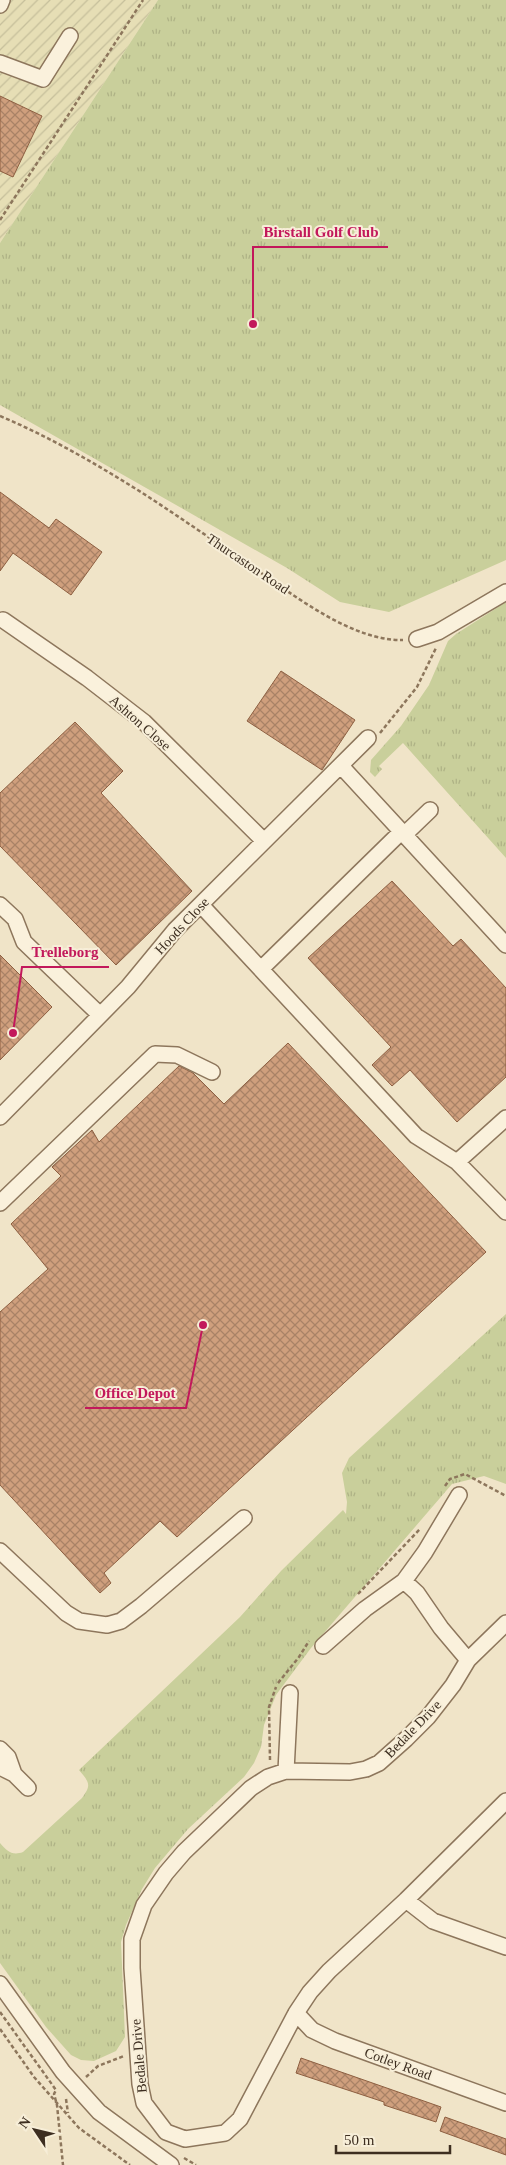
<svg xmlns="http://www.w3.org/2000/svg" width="506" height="2165" font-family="Georgia,serif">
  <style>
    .farmland { fill: url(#farmland-furrows) }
    .grass { fill: url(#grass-tufts) }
    .building { fill: url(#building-cross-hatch); stroke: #8d5f41 }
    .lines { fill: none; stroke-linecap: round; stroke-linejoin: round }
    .minor-casing { stroke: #8d765c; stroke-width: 18 }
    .path { stroke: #8d765c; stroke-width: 2.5; stroke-dasharray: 4 2.5; stroke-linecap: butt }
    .minor { stroke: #faf1dc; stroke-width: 15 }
    .labels { text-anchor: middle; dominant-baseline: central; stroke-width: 4; stroke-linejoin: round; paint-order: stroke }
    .street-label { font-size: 14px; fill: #3d2e20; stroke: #f7eed8 }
    .leader { fill: none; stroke: #c2185b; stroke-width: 2 }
    .callout-dot { fill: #c2185b; stroke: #f7eed8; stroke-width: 2 }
    .callout-label { font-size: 15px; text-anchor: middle; font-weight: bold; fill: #c2185b; stroke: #f7eed8; stroke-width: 4; stroke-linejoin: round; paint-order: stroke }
  </style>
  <defs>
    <pattern id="farmland-furrows" width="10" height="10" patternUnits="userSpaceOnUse" patternTransform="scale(1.25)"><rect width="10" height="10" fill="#e6deb5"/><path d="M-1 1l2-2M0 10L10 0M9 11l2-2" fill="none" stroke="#c6bf9b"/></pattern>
    <pattern id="grass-tufts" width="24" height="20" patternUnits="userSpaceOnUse" patternTransform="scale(1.25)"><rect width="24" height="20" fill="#c9cf9b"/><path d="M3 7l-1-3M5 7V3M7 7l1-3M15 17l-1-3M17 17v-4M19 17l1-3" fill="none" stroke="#aeb285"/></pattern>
    <pattern id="building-cross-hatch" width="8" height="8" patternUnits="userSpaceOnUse" patternTransform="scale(1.25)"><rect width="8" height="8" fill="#cf9f7d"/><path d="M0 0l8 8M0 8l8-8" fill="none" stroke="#a98266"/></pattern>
  </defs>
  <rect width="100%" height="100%" fill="#f0e4c8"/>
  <path class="farmland" d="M0 0H158L0 243Z"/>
  <path class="grass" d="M158 0H506V560L389 612 340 602 287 568 0 405V243Z
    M506 602V858L403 743 379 766 382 769 375 777 370 772 371 760 401 726 429 685 448 641 456 634Z
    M506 1314V1484L484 1476 452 1484 311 1648 276 1695 264 1725 261 1747 254 1763 244 1777 188 1829 155 1868 142 1889 126 1925 121 1942 125 2037 116 2051 94 2061 81 2060 71 2055 46 2027 0 1963V1843C7 1851 12 1856 23 1852L82 1798C92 1785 89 1782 79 1770L240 1617 281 1571 343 1510 346 1514 347 1502 342 1473 349 1458Z"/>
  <path class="building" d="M0 96 42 116 13 177 0 171Z
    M0 492 49 528 56 519 102 552 71 595 13 553 0 571Z
    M281 671 355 720 322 770 247 721Z
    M75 722 123 771 101 793 192 891 116 965 0 846V793Z
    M392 881 453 946 461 939 506 988V1077L457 1122 410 1070 392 1086 372 1065 391 1047 308 958Z
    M0 955 52 1007 0 1060Z
    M288 1043 486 1252 177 1537 160 1521 104 1573 111 1583 100 1593 0 1485V1312L48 1269 11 1224 61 1176 52 1167 92 1130 99 1142 179 1066 193 1073 224 1104Z
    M301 2058 441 2107 436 2122 384 2105V2102L296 2073Z
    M445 2117 506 2139V2155L440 2131Z"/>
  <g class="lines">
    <defs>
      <path id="minor" d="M0 5 2 0
        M0 63 43 79 70 36
        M3 620 87 678 144 722 264 841
        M417 639 438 632 506 592
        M341 766 506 945
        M404 835 430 810
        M0 905 15 919 24 942 100 1015
        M201 905 416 1136 457 1162 506 1212
        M261 969 401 832
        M0 1117 128 987 175 930 368 738
        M457 1162 506 1118
        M0 1203 155 1054 177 1055 212 1072
        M0 1551 66 1613 79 1621 107 1625 121 1621 141 1606 244 1518
        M404 1581 417 1593 441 1628 468 1660
        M506 1623 468 1660 453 1685 428 1717 406 1739 379 1763 366 1769 350 1772 286 1771 268 1777 251 1788 184 1852 166 1873 144 1905 132 1939V1968L140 2084 144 2103 166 2132 185 2139 225 2133 240 2119 296 2013 310 1992 329 1971 406 1900 506 1801
        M323 1646 365 1609 404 1581 425 1552 459 1495
        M0 1749 8 1757 14 1774
        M0 1767 14 1774 28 1788
        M286 1771 290 1693
        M406 1900 433 1921 506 1947
        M0 1984 63 2072 99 2112 171 2165
        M296 2013 312 2030 335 2041 506 2103"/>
    </defs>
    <use href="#minor" class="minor-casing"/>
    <path class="path" d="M0 220 143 0
      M0 416C50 437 98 465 144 494 181 518 217 543 254 568 295 596 352 641 403 640
      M380 733 417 687 436 648
      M445 1486 450 1479 465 1474 506 1496
      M358 1594 420 1529
      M278 1683 299 1657 309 1641
      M270 1760 269 1707 276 1687
      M0 2012 56 2090 54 2094 57 2105 63 2165
      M0 2029 34 2077 79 2128 130 2165
      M86 2077 98 2066 124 2056
      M66 2099 68 2113
      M184 2158 196 2165"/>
    <use href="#minor" class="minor"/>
  </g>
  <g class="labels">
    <g class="street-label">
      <text transform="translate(248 564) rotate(34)">Thurcaston Road</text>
      <text transform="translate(140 723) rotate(41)">Ashton Close</text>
      <text transform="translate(182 926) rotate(-47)">Hoods Close</text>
      <text transform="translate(413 1729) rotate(-46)">Bedale Drive</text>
      <text transform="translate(139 2056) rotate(-95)">Bedale Drive</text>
      <text transform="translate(398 2064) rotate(20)">Cotley Road</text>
    </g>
  </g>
  <path class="leader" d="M253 324L253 247H388M13 1033L22 967H109M203 1325L186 1408H85"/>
  <g class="callout-dot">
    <circle cx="253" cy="324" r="5"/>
    <circle cx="13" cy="1033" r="5"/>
    <circle cx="203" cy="1325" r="5"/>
  </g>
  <g class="callout-label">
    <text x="321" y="237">Birstall Golf Club</text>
    <text x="65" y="957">Trelleborg</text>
    <text x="135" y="1398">Office Depot</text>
  </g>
  <g transform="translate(35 2130) rotate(305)" stroke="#f7eed8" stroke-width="4" paint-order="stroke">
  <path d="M0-4L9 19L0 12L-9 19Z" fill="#3d2e20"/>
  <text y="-8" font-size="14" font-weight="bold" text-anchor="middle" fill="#3d2e20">N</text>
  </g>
  <path d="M336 2145v8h114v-8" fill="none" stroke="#3d2e20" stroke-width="2.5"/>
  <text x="344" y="2145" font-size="15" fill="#3d2e20" stroke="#f7eed8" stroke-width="4" paint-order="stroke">50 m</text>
</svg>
